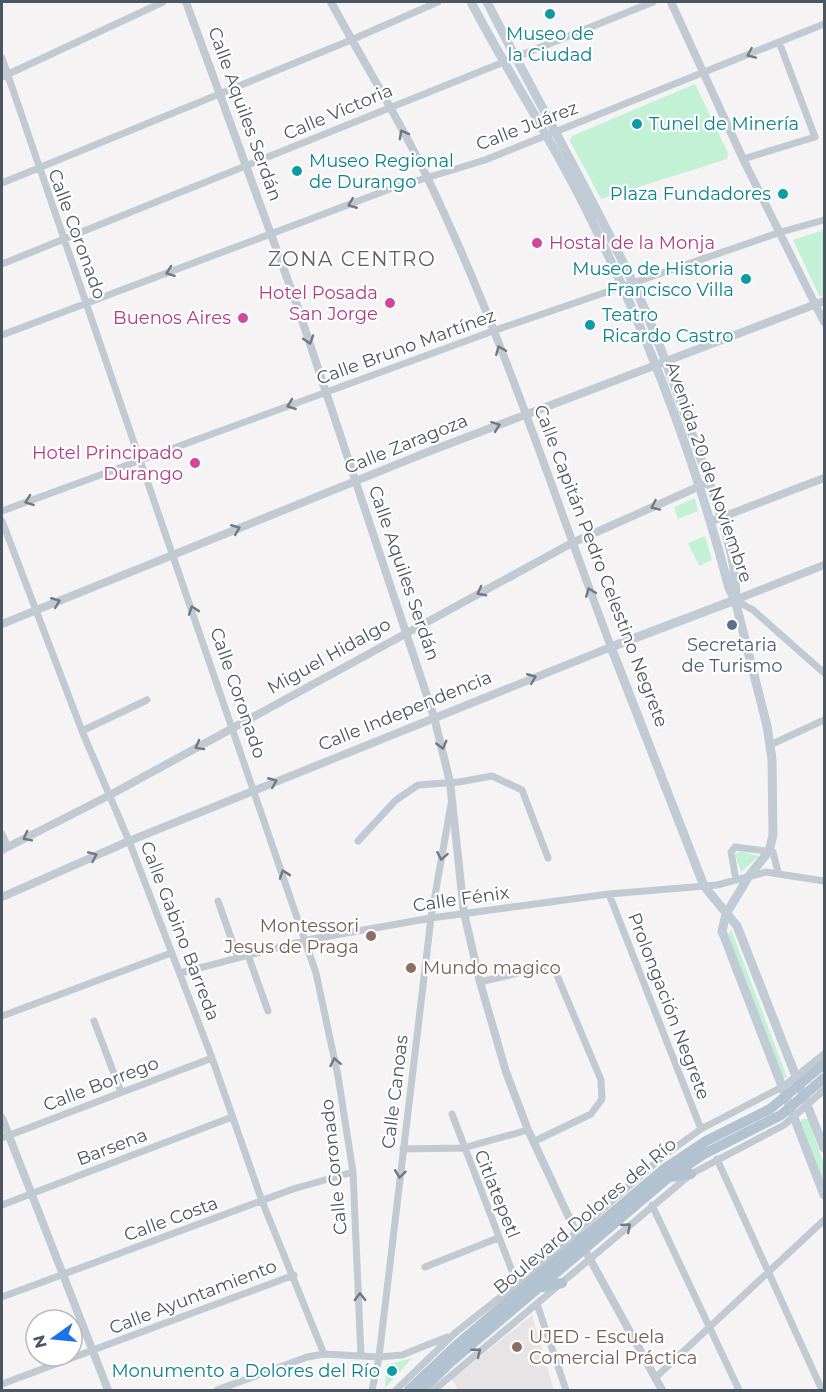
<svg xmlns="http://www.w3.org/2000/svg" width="826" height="1392" font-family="Montserrat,sans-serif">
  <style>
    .education { fill: #e6e4e5 }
    .green { fill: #c3f1d5 }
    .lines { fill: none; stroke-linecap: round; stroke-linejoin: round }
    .minor { stroke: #c1cad2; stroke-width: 7 }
    .tertiary { stroke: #c1cad2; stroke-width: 8 }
    .secondary { stroke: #c1cbd6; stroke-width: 9 }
    .primary { stroke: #b3c2d1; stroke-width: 10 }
    .oneway { stroke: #6e7983 }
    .culture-dot { fill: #0f9aa8; stroke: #fff; stroke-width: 2 }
    .hotel-dot { fill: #d1479c; stroke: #fff; stroke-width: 2 }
    .service-dot { fill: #5c6f8a; stroke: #fff; stroke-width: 2 }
    .education-dot { fill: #8d6e63; stroke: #fff; stroke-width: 2 }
    .labels { text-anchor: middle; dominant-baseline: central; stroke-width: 4.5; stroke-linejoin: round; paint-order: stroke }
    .culture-label { font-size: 18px; fill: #0d838f; stroke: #fff; text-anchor: start }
    .street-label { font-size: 18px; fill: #4a5661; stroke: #fff }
    .hotel-label { font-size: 18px; fill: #b23c85; stroke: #fff; text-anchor: end }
    .service-label { font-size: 18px; fill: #4e5e75; stroke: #fff }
    .education-label { font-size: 18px; fill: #785e54; stroke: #fff; text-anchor: start }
    .neighbourhood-label { font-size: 20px; letter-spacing: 1.5px; fill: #5f6368; stroke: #fff }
  </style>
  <rect width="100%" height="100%" fill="#f5f3f3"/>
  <path class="education" d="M532 1315 554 1390H458L452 1379Z"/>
  <path class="green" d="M695 84 728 153 727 159 601 199 570 141 572 136Z
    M824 230V295L820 297 793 240Z
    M695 498 698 511 678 519 674 507Z
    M705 536 712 560 699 566 688 543Z
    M739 851 759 856 741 872 735 855Z
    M731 929 787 1077 783 1079 728 935Z
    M803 1119H808L824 1164V1189L799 1123Z
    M412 1358 385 1388 386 1365Z"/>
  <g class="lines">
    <path class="minor" d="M2 58 316 973 338 1076 353 1172 361 1356
      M2 77 163 2
      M743 159 815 137 779 42
      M2 183 351 40 438 2
      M2 264 653 2
      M2 335 390 189 485 160 824 24
      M2 511 493 331 781 232 824 220
      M2 521 82 731 129 841 212 1058 262 1201 324 1354
      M735 600 753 610 824 673
      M82 731 147 700
      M770 745 824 720
      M2 834 8 847
      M358 841 396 800 418 785 459 782 492 776 522 790 548 858
      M736 880 731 852 735 847 773 852 778 872
      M609 894 701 1129
      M218 901 238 958
      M248 955 268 1011
      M180 973 307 940 431 918 609 894 717 885 766 872 824 881
      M480 982 539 968H548L556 973 601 1080 602 1099 591 1114 533 1142
      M2 1016 171 953
      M94 1021 121 1092
      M452 1114 517 1284
      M2 1138 212 1058
      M403 1149 463 1148 528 1130
      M717 1159 822 1390
      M2 1205 232 1117
      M652 1205 739 1390
      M425 1267 498 1238
      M2 1297 293 1189 353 1172
      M537 1304 566 1390
      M655 1378 824 1220
      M2 1384 294 1275
      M217 1390 307 1357 324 1354 379 1357 402 1355 447 1337
      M372 1390 379 1357 431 918 451 804
      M396 1390 455 1333 517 1284 662 1157 701 1129 784 1086 824 1054
      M434 1390 691 1174 784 1125 824 1090"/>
    <path class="tertiary" d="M186 2 298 308 434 717 450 782 464 913 480 982 506 1072 528 1130 580 1241 662 1390
      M671 2 743 159 824 322
      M712 521 824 478
      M735 600 824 565
      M2 624 425 453 824 301
      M2 850 110 795 572 543 709 482
      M2 897 129 841 611 647C552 490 500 328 427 177 398 117 362 60 331 2
      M2 1118 108 1390"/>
    <path class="secondary" d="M471 2C508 73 553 141 588 213 647 333 695 458 729 588L735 600 767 726 772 759 773 835 769 851 749 876 726 914 722 931 824 1195
      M487 2C534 95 587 186 632 281 659 338 679 399 701 459 714 497 740 560 735 600
      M735 600 611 647 704 886 737 926 824 1148"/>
    <path class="primary" d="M671 1177 691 1174
      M543 1287 562 1283
      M409 1390 459 1343 664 1169 706 1141 770 1109 824 1064
      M422 1390 451 1362 668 1178 704 1154 781 1115 824 1078"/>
  </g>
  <defs><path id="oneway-chevron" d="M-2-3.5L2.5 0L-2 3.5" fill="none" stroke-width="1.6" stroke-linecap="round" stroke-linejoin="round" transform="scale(1.5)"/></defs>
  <g class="oneway">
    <use href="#oneway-chevron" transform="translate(751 54) rotate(157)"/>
    <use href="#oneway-chevron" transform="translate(403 134) rotate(-119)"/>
    <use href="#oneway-chevron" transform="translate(352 204) rotate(158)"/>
    <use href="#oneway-chevron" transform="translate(170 272) rotate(160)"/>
    <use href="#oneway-chevron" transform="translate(309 340) rotate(72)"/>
    <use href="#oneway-chevron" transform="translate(500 350) rotate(-112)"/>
    <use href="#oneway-chevron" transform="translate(291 405) rotate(160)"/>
    <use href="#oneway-chevron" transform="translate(496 426) rotate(-21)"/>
    <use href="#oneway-chevron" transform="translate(29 501) rotate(160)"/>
    <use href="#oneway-chevron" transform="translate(655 506) rotate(156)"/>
    <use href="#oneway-chevron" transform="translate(236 529) rotate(-22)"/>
    <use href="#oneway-chevron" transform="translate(481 592) rotate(152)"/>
    <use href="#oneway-chevron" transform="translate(590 592) rotate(-111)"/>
    <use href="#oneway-chevron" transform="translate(56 602) rotate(-22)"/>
    <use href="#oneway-chevron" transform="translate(193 610) rotate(-109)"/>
    <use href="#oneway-chevron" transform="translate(532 678) rotate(-22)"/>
    <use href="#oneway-chevron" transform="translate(442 745) rotate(75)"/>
    <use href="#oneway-chevron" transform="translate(199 746) rotate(151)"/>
    <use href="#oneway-chevron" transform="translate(273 782) rotate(-22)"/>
    <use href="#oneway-chevron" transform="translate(27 837) rotate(153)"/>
    <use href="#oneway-chevron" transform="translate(93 856) rotate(-24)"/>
    <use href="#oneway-chevron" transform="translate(442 856) rotate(100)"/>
    <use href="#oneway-chevron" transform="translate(284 874) rotate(-109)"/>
    <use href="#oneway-chevron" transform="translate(335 1062) rotate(-101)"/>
    <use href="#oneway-chevron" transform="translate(400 1174) rotate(97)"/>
    <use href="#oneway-chevron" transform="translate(627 1227) rotate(-41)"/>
    <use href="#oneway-chevron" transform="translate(360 1297) rotate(-91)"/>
    <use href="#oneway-chevron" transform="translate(477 1352) rotate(-39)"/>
  </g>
  <g class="culture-dot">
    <circle cx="550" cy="14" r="6"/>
    <circle cx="637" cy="124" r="6"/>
    <circle cx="297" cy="171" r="6"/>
    <circle cx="783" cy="194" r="6"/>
    <circle cx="746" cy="279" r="6"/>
    <circle cx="590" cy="325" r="6"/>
    <circle cx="392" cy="1371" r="6"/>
  </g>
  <g class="hotel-dot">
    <circle cx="537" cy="243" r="6"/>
    <circle cx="390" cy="303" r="6"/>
    <circle cx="243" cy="318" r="6"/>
    <circle cx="195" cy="463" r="6"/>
  </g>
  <circle class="service-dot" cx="732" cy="625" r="6"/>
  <g class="education-dot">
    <circle cx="371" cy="936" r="6"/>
    <circle cx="411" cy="968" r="6"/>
    <circle cx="517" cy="1347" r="6"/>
  </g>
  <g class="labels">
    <g class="culture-label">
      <text x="550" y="34" text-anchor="middle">Museo de<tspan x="550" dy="21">la Ciudad</tspan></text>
      <text x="649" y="124">Tunel de Minería</text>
      <text x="309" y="161">Museo Regional<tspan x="309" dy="21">de Durango</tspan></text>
      <text x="771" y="194" text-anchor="end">Plaza Fundadores</text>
      <text x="734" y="269" text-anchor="end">Museo de Historia<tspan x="734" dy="21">Francisco Villa</tspan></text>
      <text x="602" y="315">Teatro<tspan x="602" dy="21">Ricardo Castro</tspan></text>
      <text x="380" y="1371" text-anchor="end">Monumento a Dolores del Río</text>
    </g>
    <g class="street-label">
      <text transform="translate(338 112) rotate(-23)">Calle Victoria</text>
      <text transform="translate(245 114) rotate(70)">Calle Aquiles Serdán</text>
      <text transform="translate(527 126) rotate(-21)">Calle Juárez</text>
      <text transform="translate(77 234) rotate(70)">Calle Coronado</text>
      <text transform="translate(406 347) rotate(-20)">Calle Bruno Martínez</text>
      <text transform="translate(406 444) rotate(-22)">Calle Zaragoza</text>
      <text transform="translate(709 472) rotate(71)">Avenida 20 de Noviembre</text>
      <text transform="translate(601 566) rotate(69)">Calle Capitán Pedro Celestino Negrete</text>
      <text transform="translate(404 573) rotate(71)">Calle Aquiles Serdán</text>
      <text transform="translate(329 656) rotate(-29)">Miguel Hidalgo</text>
      <text transform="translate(238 693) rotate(71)">Calle Coronado</text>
      <text transform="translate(405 711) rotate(-22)">Calle Independencia</text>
      <text transform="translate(461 899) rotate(-8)">Calle Fénix</text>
      <text transform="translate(180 931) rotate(69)">Calle Gabino Barreda</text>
      <text transform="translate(669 1006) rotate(69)">Prolongación Negrete</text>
      <text transform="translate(101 1084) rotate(-21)">Calle Borrego</text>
      <text transform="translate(395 1092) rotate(-83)">Calle Canoas</text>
      <text transform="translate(112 1147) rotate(-21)">Barsena</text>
      <text transform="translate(334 1167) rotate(-96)">Calle Coronado</text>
      <text transform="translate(497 1194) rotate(68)">Citlatepetl</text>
      <text transform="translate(585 1216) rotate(-40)">Boulevard Dolores del Río</text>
      <text transform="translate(171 1219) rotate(-20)">Calle Costa</text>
      <text transform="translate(193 1297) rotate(-21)">Calle Ayuntamiento</text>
    </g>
    <g class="hotel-label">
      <text x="549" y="243" text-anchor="start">Hostal de la Monja</text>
      <text x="378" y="293">Hotel Posada<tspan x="378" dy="21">San Jorge</tspan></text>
      <text x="231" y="318">Buenos Aires</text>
      <text x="183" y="453">Hotel Principado<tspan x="183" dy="21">Durango</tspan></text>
    </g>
    <g class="service-label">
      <text x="732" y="645">Secretaria<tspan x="732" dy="21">de Turismo</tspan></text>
    </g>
    <g class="education-label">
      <text x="359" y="926" text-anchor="end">Montessori<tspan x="359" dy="21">Jesus de Praga</tspan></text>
      <text x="423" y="968">Mundo magico</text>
      <text x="529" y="1337">UJED - Escuela<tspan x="529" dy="21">Comercial Práctica</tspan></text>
    </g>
    <g class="neighbourhood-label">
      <text x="352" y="259">ZONA CENTRO</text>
    </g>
  </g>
  <rect width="826" height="1392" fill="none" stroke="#4a5661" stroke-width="6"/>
  <g transform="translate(54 1338) rotate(255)"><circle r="28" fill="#ffffff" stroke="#b7bbc0" stroke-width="1.5"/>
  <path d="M0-4.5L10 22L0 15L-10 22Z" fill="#1a73e8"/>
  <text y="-9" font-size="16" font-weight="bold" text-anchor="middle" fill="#4a5661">N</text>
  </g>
</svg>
